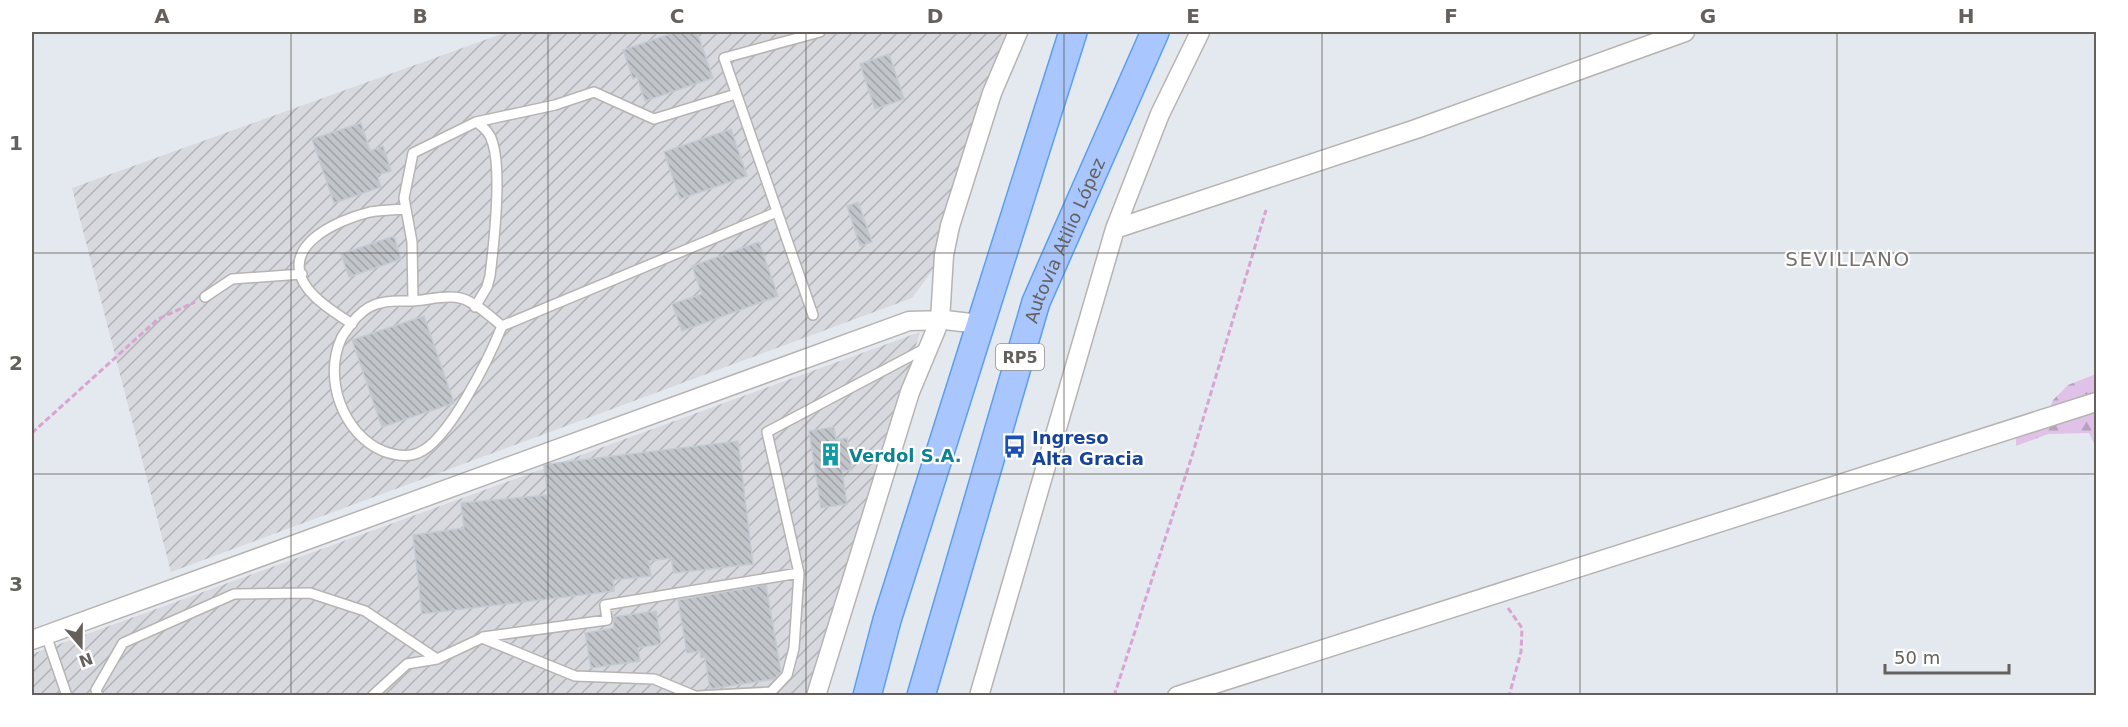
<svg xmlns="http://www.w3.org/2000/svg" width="2128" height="727" font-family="'DejaVu Sans',sans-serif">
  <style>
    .industrial { fill: url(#industrial-furrows) }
    .forest { fill: url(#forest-firs) }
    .building { fill: url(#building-back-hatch); stroke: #c3cbd4; stroke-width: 1.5 }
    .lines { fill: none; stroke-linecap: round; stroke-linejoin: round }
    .lane-casing { stroke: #b7b3b0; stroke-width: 12 }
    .street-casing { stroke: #b7b3b0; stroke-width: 21 }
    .primary-casing { stroke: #599ef3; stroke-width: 30 }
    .path { stroke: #d9a3d4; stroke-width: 3; stroke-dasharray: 6 3; stroke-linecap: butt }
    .lane { stroke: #fff; stroke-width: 9 }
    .street { stroke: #fff; stroke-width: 18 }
    .primary { stroke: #a9c6ff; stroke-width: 27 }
    .grid { fill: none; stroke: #65605c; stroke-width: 1.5; stroke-opacity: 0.55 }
    .labels { text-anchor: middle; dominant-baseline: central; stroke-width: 4.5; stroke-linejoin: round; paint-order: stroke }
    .shield { fill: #fff; stroke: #93908d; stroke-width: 1.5 }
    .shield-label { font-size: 16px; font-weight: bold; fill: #65605c }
    .street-label { font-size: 18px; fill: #65605c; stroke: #fff }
    .transit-label { font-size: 18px; font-weight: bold; fill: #164399; stroke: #fff; text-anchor: start }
    .culture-label { font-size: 18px; font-weight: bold; fill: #0d838f; stroke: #fff; text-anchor: start }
    .neighbourhood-label { font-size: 20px; letter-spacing: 1.5px; fill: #77716d; stroke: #fff }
    .neatline { fill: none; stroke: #65605c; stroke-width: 2 }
    .grid-label { font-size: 20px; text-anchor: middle; font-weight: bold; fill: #65605c }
  </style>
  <defs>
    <pattern id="industrial-furrows" width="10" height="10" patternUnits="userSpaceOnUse" patternTransform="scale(1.5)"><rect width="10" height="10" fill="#d7d9de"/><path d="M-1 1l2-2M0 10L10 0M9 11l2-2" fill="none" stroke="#b2b3b7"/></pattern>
    <pattern id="forest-firs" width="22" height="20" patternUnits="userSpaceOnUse" patternTransform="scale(1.5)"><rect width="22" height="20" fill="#e0c1e7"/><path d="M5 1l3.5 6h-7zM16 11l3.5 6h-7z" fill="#b9a0be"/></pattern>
    <pattern id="building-back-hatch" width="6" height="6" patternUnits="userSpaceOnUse" patternTransform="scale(1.5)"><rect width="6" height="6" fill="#c1c5ca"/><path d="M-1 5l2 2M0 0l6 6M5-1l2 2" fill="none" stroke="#a0a3a7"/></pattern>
  </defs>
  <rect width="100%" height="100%" fill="#e4e9ef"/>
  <path class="industrial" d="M507 32H1018L944 255 912 298 171 572 72 188Z
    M920 332 816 695 32 696V654Z"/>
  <path class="forest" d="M2096 374V447L2089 433 2048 434 2016 446V437L2048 413 2053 400 2068 385Z"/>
  <path class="building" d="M676 32H697L713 78 645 101 637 77 633 79 623 50Z
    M889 54 904 99 875 109 860 64Z
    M361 123 370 151 383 146 391 171 377 175 381 187 334 203 312 139Z
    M731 129 747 176 680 199 664 152Z
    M858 202 872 242 860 246 847 206Z
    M394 236 401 259 349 277 341 254Z
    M759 242 778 296 682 331 672 304 702 294 692 266Z
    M424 316 454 403 382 427 352 340Z
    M834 427 836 440 847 438 852 470 842 471 847 504 821 508 809 431Z
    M738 441 753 564 674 573 671 558 649 561 651 576 613 580 614 591 422 614 413 535 464 528 461 503 548 495 544 466 548 464Z
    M766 585 781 672 774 679 710 689 705 657 701 658 700 651 687 653 678 600Z
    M656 611 661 644 638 648 640 661 591 668 585 633 614 628 613 617Z"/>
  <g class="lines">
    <defs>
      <path id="lane" d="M476 122 555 105 594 92 654 119 736 94
        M205 297 232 279 302 274
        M413 301 412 242 404 198 413 153 476 122C484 127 491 134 493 144 502 174 494 243 490 276L487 287 475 307
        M813 315 724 58 820 32
        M352 324C337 314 319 303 308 289 276 247 337 220 370 212 381 210 394 210 406 209
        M502 326C491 317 474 301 460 298 443 294 423 302 406 301 381 300 366 304 351 324 348 329 343 334 341 339 323 379 343 434 383 451 394 455 407 458 418 453 449 441 490 356 502 326L777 212
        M46 635 67 696
        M483 637 607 620 605 605 799 573
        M98 696 96 690 123 643 234 594 310 593 365 611 437 659
        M372 696 407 664 437 659 482 638 575 676 654 679 695 696
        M698 696 771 692 787 675 794 648 799 573 767 432 926 348"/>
      <path id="street" d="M1115 229 1416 129 1685 32
        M32 640 909 321 945 320 979 324
        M816 696 910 392 940 320 944 255 950 226 992 93 1018 32
        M979 696 1115 229 1160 114 1200 32
        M1177 696 2096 402"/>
      <g id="primary">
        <path d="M867 696 887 620 1073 32"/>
        <path id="s1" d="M921 696 1036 302 1155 32"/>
      </g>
    </defs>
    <use href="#lane" class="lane-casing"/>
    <use href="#street" class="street-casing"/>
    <use href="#primary" class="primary-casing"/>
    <path class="path" d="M32 433 158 319 195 302
      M1508 608 1522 628 1521 652 1509 696
      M1114 696 1191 459 1266 210"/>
    <use href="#lane" class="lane"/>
    <use href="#street" class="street"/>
    <use href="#primary" class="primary"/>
  </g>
  <path class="grid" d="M291 32V696M548 32V696M806 32V696M1064 32V696M1322 32V696M1580 32V696M1837 32V696M32 253H2096M32 474H2096"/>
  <defs>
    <symbol id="bus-bare" viewBox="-9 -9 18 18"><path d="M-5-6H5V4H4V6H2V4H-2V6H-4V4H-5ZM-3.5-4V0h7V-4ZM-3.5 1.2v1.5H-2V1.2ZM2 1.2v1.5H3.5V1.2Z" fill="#1a4fb4" stroke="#fff" stroke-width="2.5" paint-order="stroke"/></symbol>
    <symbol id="building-bare" viewBox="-9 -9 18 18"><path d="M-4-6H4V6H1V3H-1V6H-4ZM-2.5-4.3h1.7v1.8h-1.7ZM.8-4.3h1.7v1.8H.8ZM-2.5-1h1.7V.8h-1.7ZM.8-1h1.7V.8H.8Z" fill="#0f9aa8" stroke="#fff" stroke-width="2.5" paint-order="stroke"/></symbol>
  </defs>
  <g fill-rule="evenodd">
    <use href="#bus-bare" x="998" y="430" width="33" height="33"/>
    <use href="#building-bare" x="814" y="438" width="33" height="33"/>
  </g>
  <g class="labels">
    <rect class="shield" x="996" y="344" width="48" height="26" rx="4.5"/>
    <g class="shield-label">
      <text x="1020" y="357">RP5</text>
    </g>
    <g class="street-label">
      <text stroke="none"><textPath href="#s1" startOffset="478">Autovía Atilio López</textPath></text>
    </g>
    <g class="transit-label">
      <text x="1032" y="437">Ingreso<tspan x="1032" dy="21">Alta Gracia</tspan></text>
    </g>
    <g class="culture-label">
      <text x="849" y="455">Verdol S.A.</text>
    </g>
    <g class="neighbourhood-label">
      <text x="1848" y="259">SEVILLANO</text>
    </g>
  </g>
  <rect width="2128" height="727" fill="none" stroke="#ffffff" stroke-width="66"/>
  <g transform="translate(81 646) rotate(160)" stroke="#ffffff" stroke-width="4.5" paint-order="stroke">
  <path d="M0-4.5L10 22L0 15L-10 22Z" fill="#65605c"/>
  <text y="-9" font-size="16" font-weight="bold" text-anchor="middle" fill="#65605c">N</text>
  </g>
  <path d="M1885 664v9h124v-9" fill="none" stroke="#65605c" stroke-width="3"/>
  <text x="1894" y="664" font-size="18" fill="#65605c" stroke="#ffffff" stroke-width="4.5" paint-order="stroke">50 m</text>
  <rect x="33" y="33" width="2062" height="661" class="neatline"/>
  <g class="grid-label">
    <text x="162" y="23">A</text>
    <text x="420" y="23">B</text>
    <text x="677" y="23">C</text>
    <text x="935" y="23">D</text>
    <text x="1193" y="23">E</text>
    <text x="1451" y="23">F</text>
    <text x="1708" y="23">G</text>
    <text x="1966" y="23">H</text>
    <text x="16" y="150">1</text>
    <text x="16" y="370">2</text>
    <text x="16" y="591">3</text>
  </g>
</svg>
